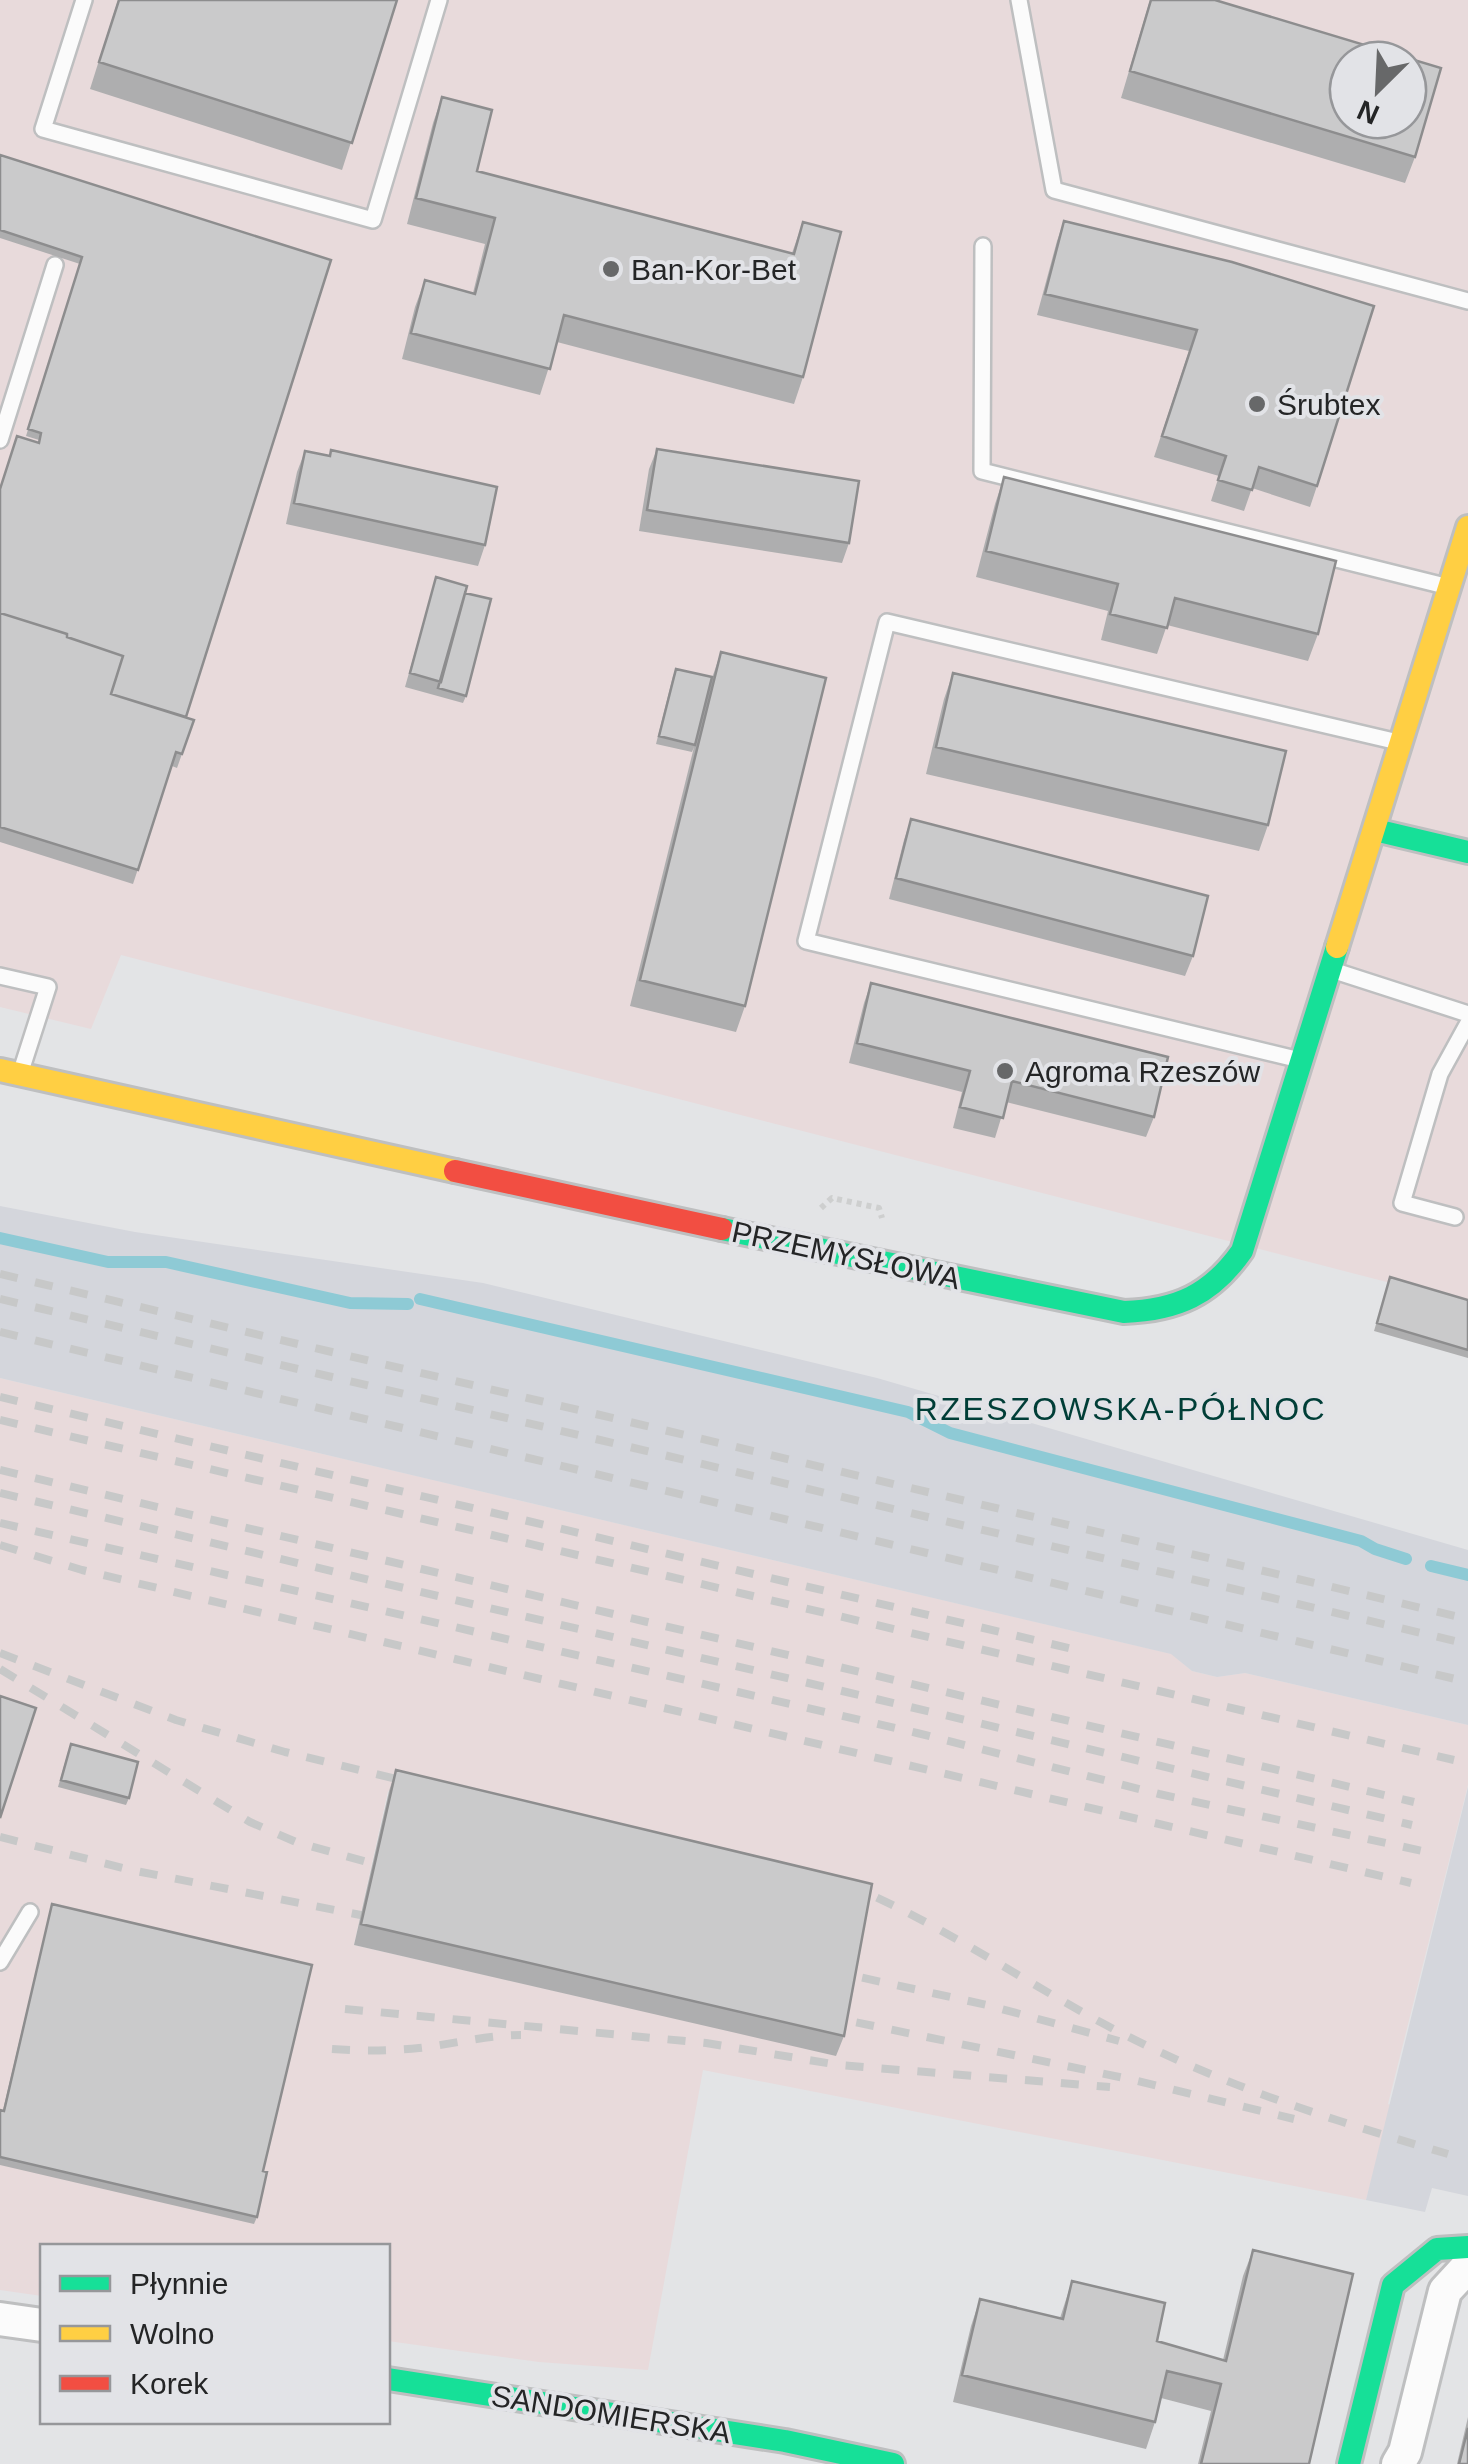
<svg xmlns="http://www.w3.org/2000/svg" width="1468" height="2464" font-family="Helvetica,sans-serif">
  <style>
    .industrial { fill: #e8dadb; fill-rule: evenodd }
    .built { fill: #d4d6dc }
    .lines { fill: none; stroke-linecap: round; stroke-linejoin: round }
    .stream { stroke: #8ecad5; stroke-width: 12 }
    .lane-casing { stroke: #bebfc0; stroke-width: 20 }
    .street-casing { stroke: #bebfc0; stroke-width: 38 }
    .fast-casing { stroke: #bebfc0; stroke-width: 28 }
    .slow-casing { stroke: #bebfc0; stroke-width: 28 }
    .jam-casing { stroke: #bebfc0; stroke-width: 28 }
    .path { stroke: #cecfcf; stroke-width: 6; stroke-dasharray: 5 5; stroke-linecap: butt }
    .lane { stroke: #fbfbfb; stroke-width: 15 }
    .street { stroke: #fbfbfb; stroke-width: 32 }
    .fast { stroke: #16e098; stroke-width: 22 }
    .slow { stroke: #ffcf43; stroke-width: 22 }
    .jam { stroke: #f24e42; stroke-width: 22 }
    .rail { stroke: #c7c8c8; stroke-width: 8; stroke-dasharray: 18 18; stroke-linecap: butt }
    .wall { fill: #aeaeaf }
    .building { fill: #cacacb; stroke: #8d8d8e; stroke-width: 2.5; fill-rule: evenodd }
    .poi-dot { fill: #676869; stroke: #e2e3e7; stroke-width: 4 }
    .labels { text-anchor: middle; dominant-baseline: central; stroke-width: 8; stroke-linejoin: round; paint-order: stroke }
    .poi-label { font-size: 30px; fill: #242526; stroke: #e2e3e7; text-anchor: start }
    .street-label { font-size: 30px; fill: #242526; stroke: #e2e3e7 }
    .neighbourhood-label { font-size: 32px; letter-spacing: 2.5px; fill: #003e37; stroke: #e2e3e7 }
  </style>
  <rect width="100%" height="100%" fill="#e3e4e6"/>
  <path class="industrial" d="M0 0H1468V1303L121 955 91 1029 0 1007ZM1348 60H1408V120H1348Z
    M0 1378 1172 1654 1192 1671 1217 1677 1245 1673 1468 1725V1785L1388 2104 1466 2131 1377 2159 1366 2200 703 2070 648 2370 539 2362 388 2341V2246H42V2296L0 2290ZM388 1791 836 2055 354 1945Z"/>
  <path class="built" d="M0 1206 135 1232 483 1283 877 1378 1468 1550V1725L1245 1673 1217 1677 1192 1671 1171 1654 0 1378Z
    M1468 1787V2196L1432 2188 1425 2212 1366 2200Z"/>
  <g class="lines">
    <path class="stream" d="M0 1238 108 1262H166L350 1303 408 1304
      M420 1299 908 1412 950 1433 1361 1541 1375 1549 1406 1559
      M1431 1566 1468 1575"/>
    <defs>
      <path id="lane" d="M84 0 43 129 373 220 439 0
        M1019 0 1054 190 1468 301
        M983 246 982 471 1445 586
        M0 440 55 265
        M1335 971 1468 1014
        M0 976 48 987 21 1071
        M1300 1060 806 941 887 622 1398 742
        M1455 1217 1402 1203 1440 1074 1468 1023
        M0 1962 30 1912"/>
      <path id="street" d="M0 2319 42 2325
        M1398 2464 1405 2452 1445 2291 1468 2266"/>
      <path id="fast" d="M1375 830 1468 852
        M722 1229 1124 1312C1177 1310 1211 1295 1242 1251L1337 947
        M388 2379 785 2441 893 2464
        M1349 2464 1393 2285 1437 2249 1468 2247"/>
      <path id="slow" d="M1337 947 1468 527
        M0 1070 455 1171"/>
      <path id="jam" d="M455 1171 722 1229"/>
    </defs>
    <use href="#lane" class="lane-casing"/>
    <use href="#street" class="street-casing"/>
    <use href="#fast" class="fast-casing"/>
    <use href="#slow" class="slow-casing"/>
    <use href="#jam" class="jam-casing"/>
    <path class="path" d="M821 1208 832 1198 879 1208 882 1218"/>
    <use href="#lane" class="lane"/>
    <use href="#street" class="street"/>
    <use href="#fast" class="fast"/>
    <use href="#slow" class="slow"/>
    <use href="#jam" class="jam"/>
    <path class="rail" d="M0 1274 1468 1619
      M0 1299 1468 1644
      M0 1332 1468 1682
      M0 1397 1077 1650
      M0 1420 1454 1760
      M0 1470 1414 1802
      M0 1493 1412 1825
      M0 1523 917 1733 1159 1794 1432 1853
      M0 1545 82 1570 455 1659 1411 1883
      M0 1653 176 1720 285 1752 421 1785
      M0 1669 250 1822 296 1842 399 1871
      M0 1837 131 1870 386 1920
      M844 1883C936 1921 1018 1978 1106 2025 1214 2083 1331 2120 1448 2154
      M827 1970 987 2005 1119 2041
      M345 2009 706 2043 839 2065 1110 2087
      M821 2015 1129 2079 1294 2119
      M332 2049C361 2051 390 2051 419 2048 454 2044 487 2035 521 2035"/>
  </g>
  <path class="wall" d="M118 0H397L342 170 90 89Z
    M1150 0 1415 157 1405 183 1121 98Z
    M442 97 477 171 792 253 803 222V377L794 404 557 342 540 395 402 359 415 307 425 280 473 293 485 244 407 224 433 123Z
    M0 155 331 260 186 717 194 720 177 768 172 766 133 884 0 842V488L38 443 39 440 26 436 80 264 0 238Z
    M1064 221 1232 262 1317 486 1310 507 1252 488 1244 511 1211 501 1219 476 1154 457 1189 351 1037 315 1057 241Z
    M657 449 849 543 842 563 639 531 649 469Z
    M331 450 485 545 478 566 286 524 297 472 305 451 329 456Z
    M1004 477 1318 634 1308 661 1167 625 1157 654 1101 640 1108 611 976 577 995 504Z
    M436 577 465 593 466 696 463 703 405 687Z
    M721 652 745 1006 736 1032 630 1006 694 747 692 752 656 744 673 676 676 669 712 678Z
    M953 673 1268 825 1259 851 926 774 944 699Z
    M911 819 1193 956 1185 976 889 899 904 840Z
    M871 983 1154 1117 1146 1137 1006 1102 995 1138 953 1128 962 1092 849 1063 864 1003Z
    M1390 1277 1468 1300V1358L1374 1331Z
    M68 1752 129 1798 126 1805 58 1787Z
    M396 1770 844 2036 836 2056 354 1945 389 1791Z
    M52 1904 263 2171 257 2217 254 2224 0 2165V2110H3Z
    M1253 2250 1309 2464H1198L1211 2411 1161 2398 1155 2422 1146 2449 953 2402 971 2326 980 2299 1060 2318 1072 2281 1157 2341 1223 2360 1243 2276Z
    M1468 2417V2464H1457Z"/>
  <path class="building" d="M119 0H397L352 143 99 62Z
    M1151 0H1215L1441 68 1415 157 1130 71ZM1348 60H1408V120H1348Z
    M442 97 492 110 477 171 794 254 803 222 841 232 803 377 564 315 550 369 411 333 425 280 475 294 495 218 416 198Z
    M0 155 331 260 186 717 111 694 123 656 67 637V634L0 613V489L17 436 39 443 41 433 28 429 82 257 0 230Z
    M1064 221 1232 262 1374 306 1317 486 1259 467 1252 490 1218 480 1226 456 1162 436 1197 330 1045 294Z
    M657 449 859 481 849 543 647 510Z
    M331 450 497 487 485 545 294 503 305 451 330 456Z
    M1004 477 1336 561 1318 634 1175 598 1167 628 1110 614 1118 584 986 551Z
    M436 577 467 586 441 682 410 673Z
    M465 593 491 599 466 696 438 688Z
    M0 613 67 634V637L123 656 111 694 194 720 182 754 176 752 138 870 0 827Z
    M721 652 826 678 745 1006 640 980Z
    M676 669 712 677 695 745 659 736Z
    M953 673 1286 751 1268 825 936 747Z
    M911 819 1208 896 1193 956 896 878Z
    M871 983 1168 1057 1154 1117 1012 1081 1003 1118 960 1107 970 1071 857 1043Z
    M1390 1277 1468 1300V1350L1377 1323Z
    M0 1696 36 1708 0 1818Z
    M71 1744 138 1762 129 1798 61 1780Z
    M396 1770 872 1884 844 2036 361 1924Z
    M52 1904 312 1965 263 2171 267 2172 257 2217 0 2157V2110L4 2111Z
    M1253 2250 1353 2274 1309 2464H1201L1221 2384 1167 2371 1155 2422 962 2375 980 2299 1063 2319 1072 2281 1165 2303 1157 2341 1226 2361Z
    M1468 2428V2464H1459Z"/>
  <g class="poi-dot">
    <circle cx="611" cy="269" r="10"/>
    <circle cx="1257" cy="404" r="10"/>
    <circle cx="1005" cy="1071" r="10"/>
  </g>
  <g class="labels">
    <g class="poi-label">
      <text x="631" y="269">Ban-Kor-Bet</text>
      <text x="1277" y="404">Śrubtex</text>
      <text x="1025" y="1071">Agroma Rzeszów</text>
    </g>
    <g class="street-label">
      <text transform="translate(846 1255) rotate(12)">PRZEMYSŁOWA</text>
      <text transform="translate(611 2414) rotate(9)">SANDOMIERSKA</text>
    </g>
    <g class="neighbourhood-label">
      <text x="1121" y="1409">RZESZOWSKA-PÓŁNOC</text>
    </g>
  </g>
  <rect x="40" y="2244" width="350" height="180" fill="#e2e3e7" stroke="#96979a" stroke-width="2.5"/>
  <rect x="60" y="2276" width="50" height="15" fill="#16e098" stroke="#96979a" stroke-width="2.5"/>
  <text x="130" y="2294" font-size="30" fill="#242526">Płynnie</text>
  <rect x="60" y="2326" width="50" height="15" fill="#ffcf43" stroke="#96979a" stroke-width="2.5"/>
  <text x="130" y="2344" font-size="30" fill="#242526">Wolno</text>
  <rect x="60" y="2376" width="50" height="15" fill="#f24e42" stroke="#96979a" stroke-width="2.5"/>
  <text x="130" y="2394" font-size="30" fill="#242526">Korek</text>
  <g transform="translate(1378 90) rotate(204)"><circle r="48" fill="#e2e3e7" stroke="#96979a" stroke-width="2.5"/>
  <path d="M0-8L18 38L0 25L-18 38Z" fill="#676869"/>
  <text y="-15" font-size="28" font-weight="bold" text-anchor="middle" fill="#242526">N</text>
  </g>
</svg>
